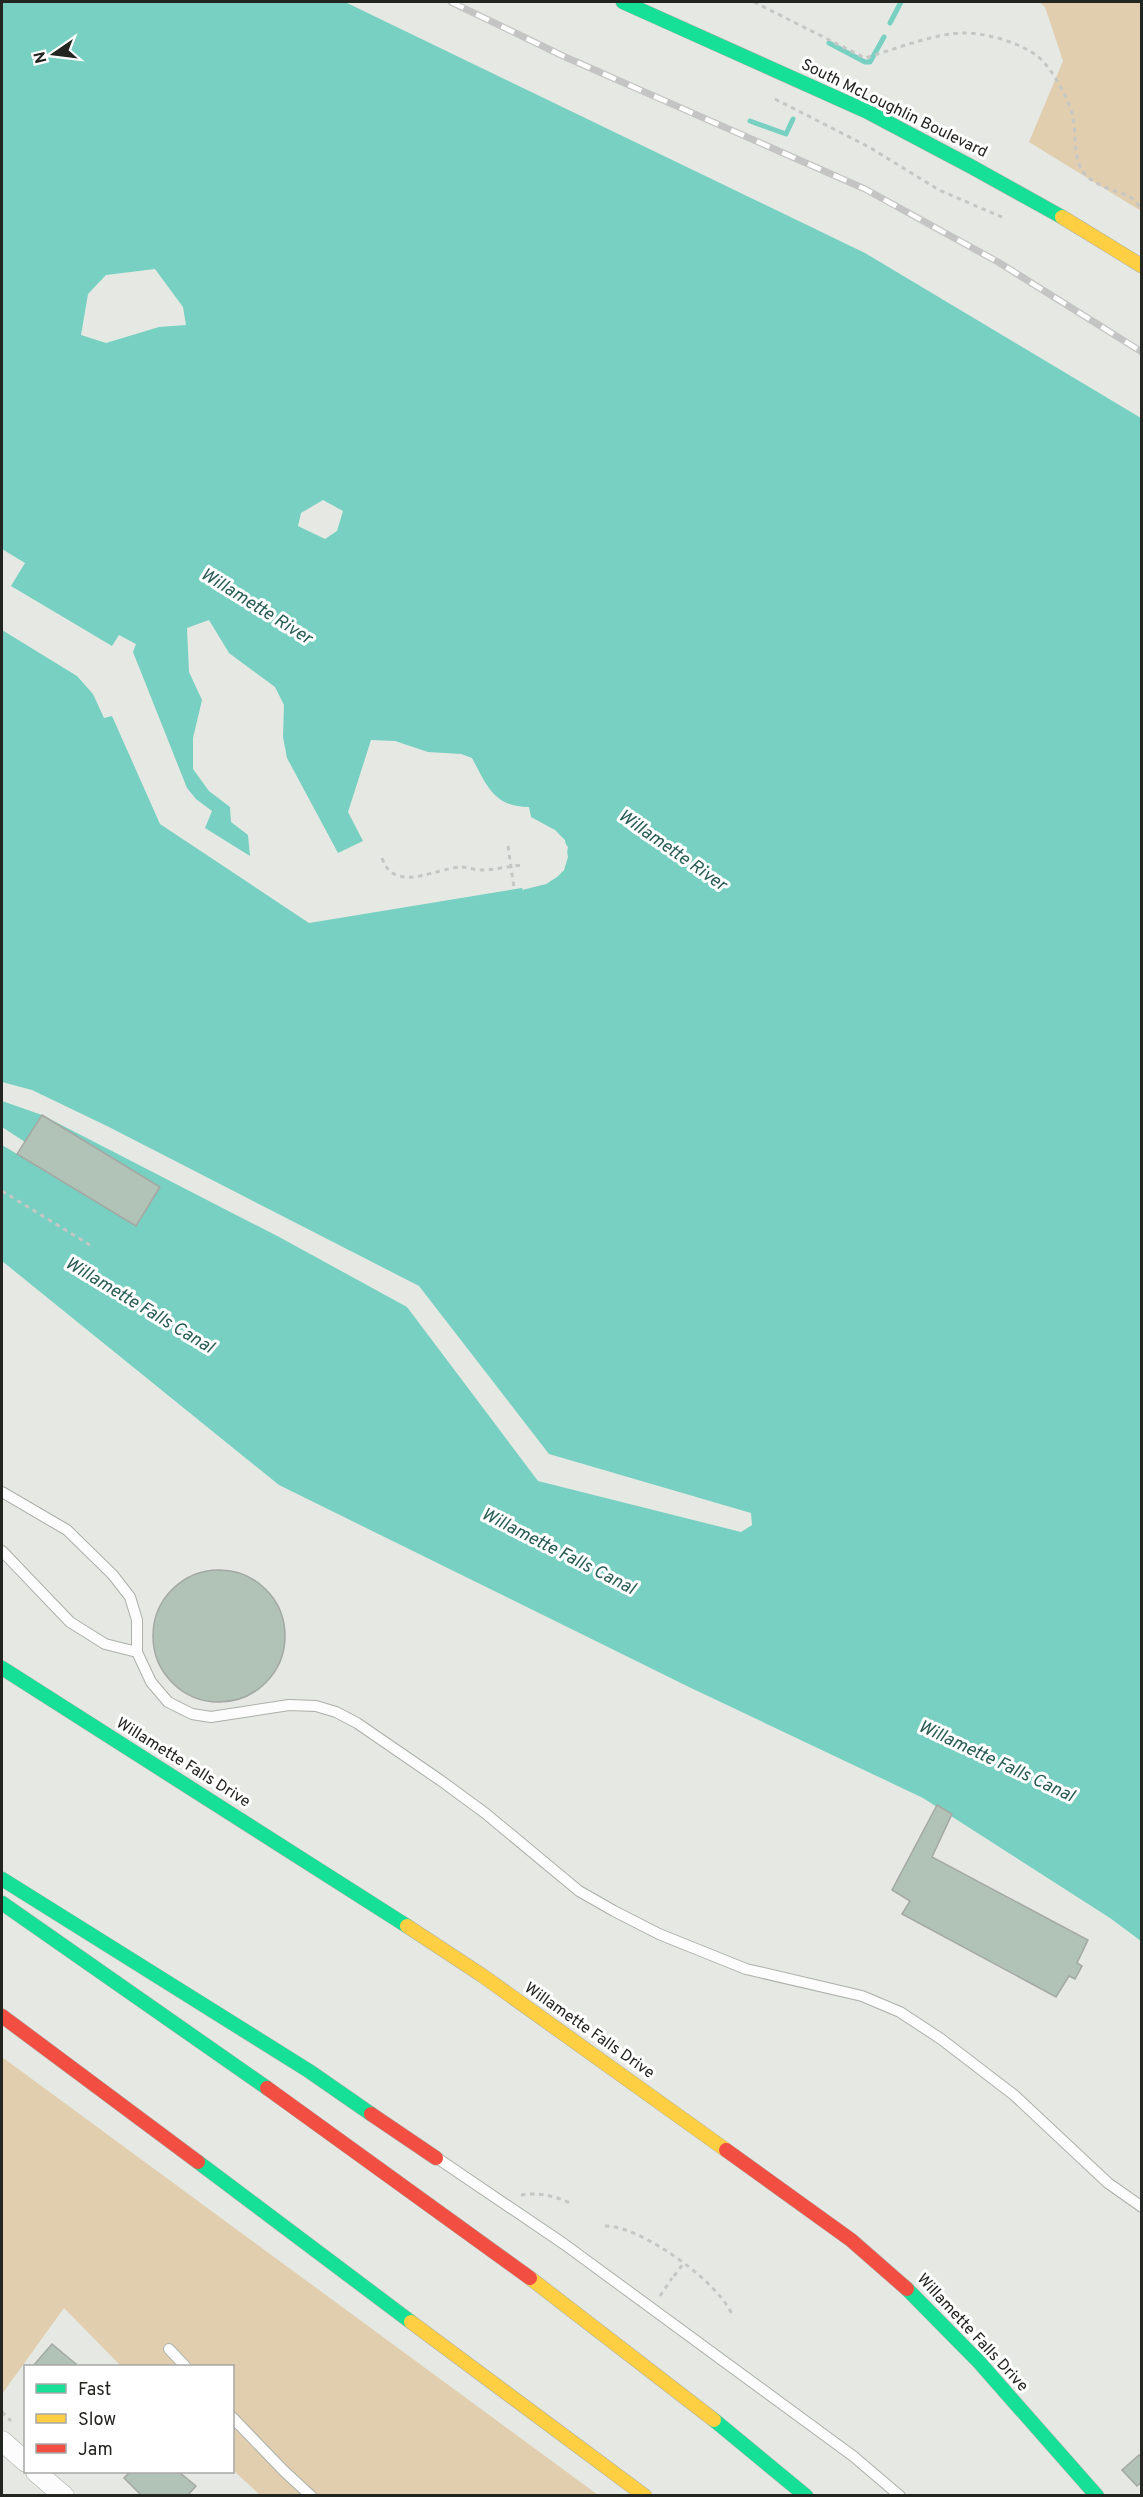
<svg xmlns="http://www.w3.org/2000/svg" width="1143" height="2497" font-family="Overpass,sans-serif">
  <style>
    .green { fill: #e0ceae }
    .water { fill: #77d0c1; fill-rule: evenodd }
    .pier { fill: #e6e9e3 }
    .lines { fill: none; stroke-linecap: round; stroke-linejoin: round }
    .stream { stroke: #77d0c1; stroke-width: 5 }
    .building { fill: #b1c2b6; stroke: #a4a8a3; stroke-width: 1.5 }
    .lane-casing { stroke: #acafaa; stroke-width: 12 }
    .street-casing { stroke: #acafaa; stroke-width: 21 }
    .fast-casing { stroke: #acafaa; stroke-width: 15 }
    .slow-casing { stroke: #acafaa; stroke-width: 15 }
    .jam-casing { stroke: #acafaa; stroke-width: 15 }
    .path { stroke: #c6c7c5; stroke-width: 3; stroke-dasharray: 4.5 4.5; stroke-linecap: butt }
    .lane { stroke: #fbfcfb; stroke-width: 10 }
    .street { stroke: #fbfcfb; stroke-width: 20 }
    .fast { stroke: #16e098; stroke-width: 14 }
    .slow { stroke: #ffcf43; stroke-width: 14 }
    .jam { stroke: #f24e42; stroke-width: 14 }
    .rail-casing { stroke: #c3c4c3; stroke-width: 7 }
    .rail { stroke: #fff; stroke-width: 4.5; stroke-dasharray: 14; stroke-linecap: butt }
    .labels { text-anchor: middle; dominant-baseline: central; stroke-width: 6; stroke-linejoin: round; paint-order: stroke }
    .street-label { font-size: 16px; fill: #232521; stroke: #fff }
    .water-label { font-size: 18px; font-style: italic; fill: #285c54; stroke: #fff }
  </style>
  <rect width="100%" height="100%" fill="#e6e9e3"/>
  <path class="green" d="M1039 2H1141V211L1029 142 1063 61 1045 7Z
    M2 2057 598 2495H260L233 2470 232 2366H121L64 2308 2 2394Z"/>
  <path class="water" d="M2 2H345L865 253 1141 418V1941L1110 1918 923 1798 691 1688 279 1485 2 1261V630L77 676 93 694 104 718 112 716 160 824 309 923 546 884 564 870 568 847 555 830 531 817 529 807C494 807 487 786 472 758L461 754 428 752 395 741 371 740 348 812 363 841 338 853 287 758 283 737 284 705 275 687 229 653 209 620 187 628 189 672 202 700 193 738V769L209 791 230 807 231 822 248 835 250 856 205 828 212 811 196 799 187 788 133 652 136 644 119 635 112 646 11 586 25 563 2 549ZM155 269 183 307 186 325 159 327 106 343 81 335 88 294 106 275ZM323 500 343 511 337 531 325 539 298 526 301 513Z"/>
  <path class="pier" d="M535 823 555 830 565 840 568 857 564 870 557 877 546 884 522 890 523 887 545 881 555 875 561 868 565 856 562 842 553 832Z
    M2 1082 32 1090 107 1126 419 1286 549 1454 751 1513 752 1525 741 1532 538 1481 407 1307 281 1238 42 1115 2 1101Z
    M2 1127 25 1142 17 1154 2 1145Z"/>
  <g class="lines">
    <path class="stream" d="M890 23 901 2
      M829 43 865 62H870L884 37
      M750 121 786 134 793 119"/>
  </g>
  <path class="building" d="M42 1115 160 1187 136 1226 17 1154Z
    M153 1636a66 66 0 1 1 132 0a66 66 0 1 1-132 0Z
    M937 1805 952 1814 932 1857 1088 1940 1077 1963 1082 1966 1075 1979 1069 1976 1056 1997 902 1914 910 1901 892 1890Z
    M52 2344 76 2364 74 2366H33Z
    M1139 2455 1142 2458V2482L1137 2486 1122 2470Z
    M130 2472H179L196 2486 187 2496H142L124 2478Z"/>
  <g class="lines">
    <defs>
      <path id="lane" d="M2 1492 67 1530 113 1575 130 1597 137 1620V1652L151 1682 168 1702 192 1714 211 1717 289 1705 316 1706 336 1712 357 1723 440 1780 485 1813 579 1891 614 1911 659 1934 746 1969 862 1996 900 2012 941 2039 1014 2095 1108 2183 1142 2207
        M2 1551 70 1622 105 1644 137 1652
        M440 2160 564 2244 853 2456 900 2496
        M169 2349 185 2366
        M232 2417 284 2471 311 2496"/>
      <path id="street" d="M2 2441 26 2462
        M36 2472 64 2496"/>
      <path id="fast" d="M623 2 868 112 972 167 1062 217
        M2 1668 407 1926
        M2 1879 309 2071 371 2114
        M2 1903 267 2088
        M198 2162 411 2322
        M907 2289 979 2362 1097 2496
        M714 2420 806 2496"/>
      <path id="slow" d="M1062 217 1142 266
        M407 1926 483 1976 726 2150
        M530 2278 714 2420
        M411 2322 645 2496"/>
      <path id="jam" d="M2 2016 198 2162
        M267 2088 530 2278
        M371 2114 436 2158
        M726 2150 851 2240 907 2289"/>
    </defs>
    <use href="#lane" class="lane-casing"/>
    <use href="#street" class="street-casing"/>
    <use href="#fast" class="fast-casing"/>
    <use href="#slow" class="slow-casing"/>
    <use href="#jam" class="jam-casing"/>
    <path class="path" d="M754 2 865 58C893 50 935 33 963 33 986 33 1019 42 1037 56 1050 65 1066 95 1071 110 1078 129 1071 156 1084 173 1095 186 1114 190 1128 196 1134 198 1138 205 1142 209
      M775 99 869 147 939 190 1004 218
      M508 846 514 888
      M382 858C394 895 438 867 462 867 468 867 474 870 481 870 495 870 509 866 523 865
      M2 1191 90 1245
      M521 2195C539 2192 556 2196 572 2204
      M605 2226C640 2225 722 2284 733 2317
      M674 2276 683 2264
      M660 2296 672 2278
      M2 2412 11 2421"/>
    <use href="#lane" class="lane"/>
    <use href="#street" class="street"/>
    <use href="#fast" class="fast"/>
    <use href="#slow" class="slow"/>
    <use href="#jam" class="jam"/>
    <defs>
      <path id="rail" d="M451 2 563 56 865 189 998 262 1142 352"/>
    </defs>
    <use href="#rail" class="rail-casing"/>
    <use href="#rail" class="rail"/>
  </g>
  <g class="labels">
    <g class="street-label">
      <text transform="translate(894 109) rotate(26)">South McLoughlin Boulevard</text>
      <text transform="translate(183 1763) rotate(32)">Willamette Falls Drive</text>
      <text transform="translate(589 2031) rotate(35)">Willamette Falls Drive</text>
      <text transform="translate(972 2333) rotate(47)">Willamette Falls Drive</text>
    </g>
    <g class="water-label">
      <text transform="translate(256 607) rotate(32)">Willamette River</text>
      <text transform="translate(672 851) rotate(35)">Willamette River</text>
      <text transform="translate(139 1306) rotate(31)">Willamette Falls Canal</text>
      <text transform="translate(558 1552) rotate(27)">Willamette Falls Canal</text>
      <text transform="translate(996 1762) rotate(25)">Willamette Falls Canal</text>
    </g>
  </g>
  <rect width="1143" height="2497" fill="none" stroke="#232521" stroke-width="6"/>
  <rect x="24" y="2365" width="210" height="108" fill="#ffffff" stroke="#a7a8a6" stroke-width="1.5"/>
  <rect x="36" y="2384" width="30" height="9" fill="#16e098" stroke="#a7a8a6" stroke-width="1.5"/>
  <text x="78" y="2395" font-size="18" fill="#232521">Fast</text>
  <rect x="36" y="2414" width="30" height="9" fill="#ffcf43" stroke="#a7a8a6" stroke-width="1.5"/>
  <text x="78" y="2425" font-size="18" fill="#232521">Slow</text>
  <rect x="36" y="2444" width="30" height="9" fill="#f24e42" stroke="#a7a8a6" stroke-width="1.5"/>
  <text x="78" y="2455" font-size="18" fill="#232521">Jam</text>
  <g transform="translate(54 54) rotate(256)" stroke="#ffffff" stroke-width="4.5" paint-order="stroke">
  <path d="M0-4.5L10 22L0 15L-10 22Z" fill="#232521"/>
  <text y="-9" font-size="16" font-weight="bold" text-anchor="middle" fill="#232521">N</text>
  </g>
</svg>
